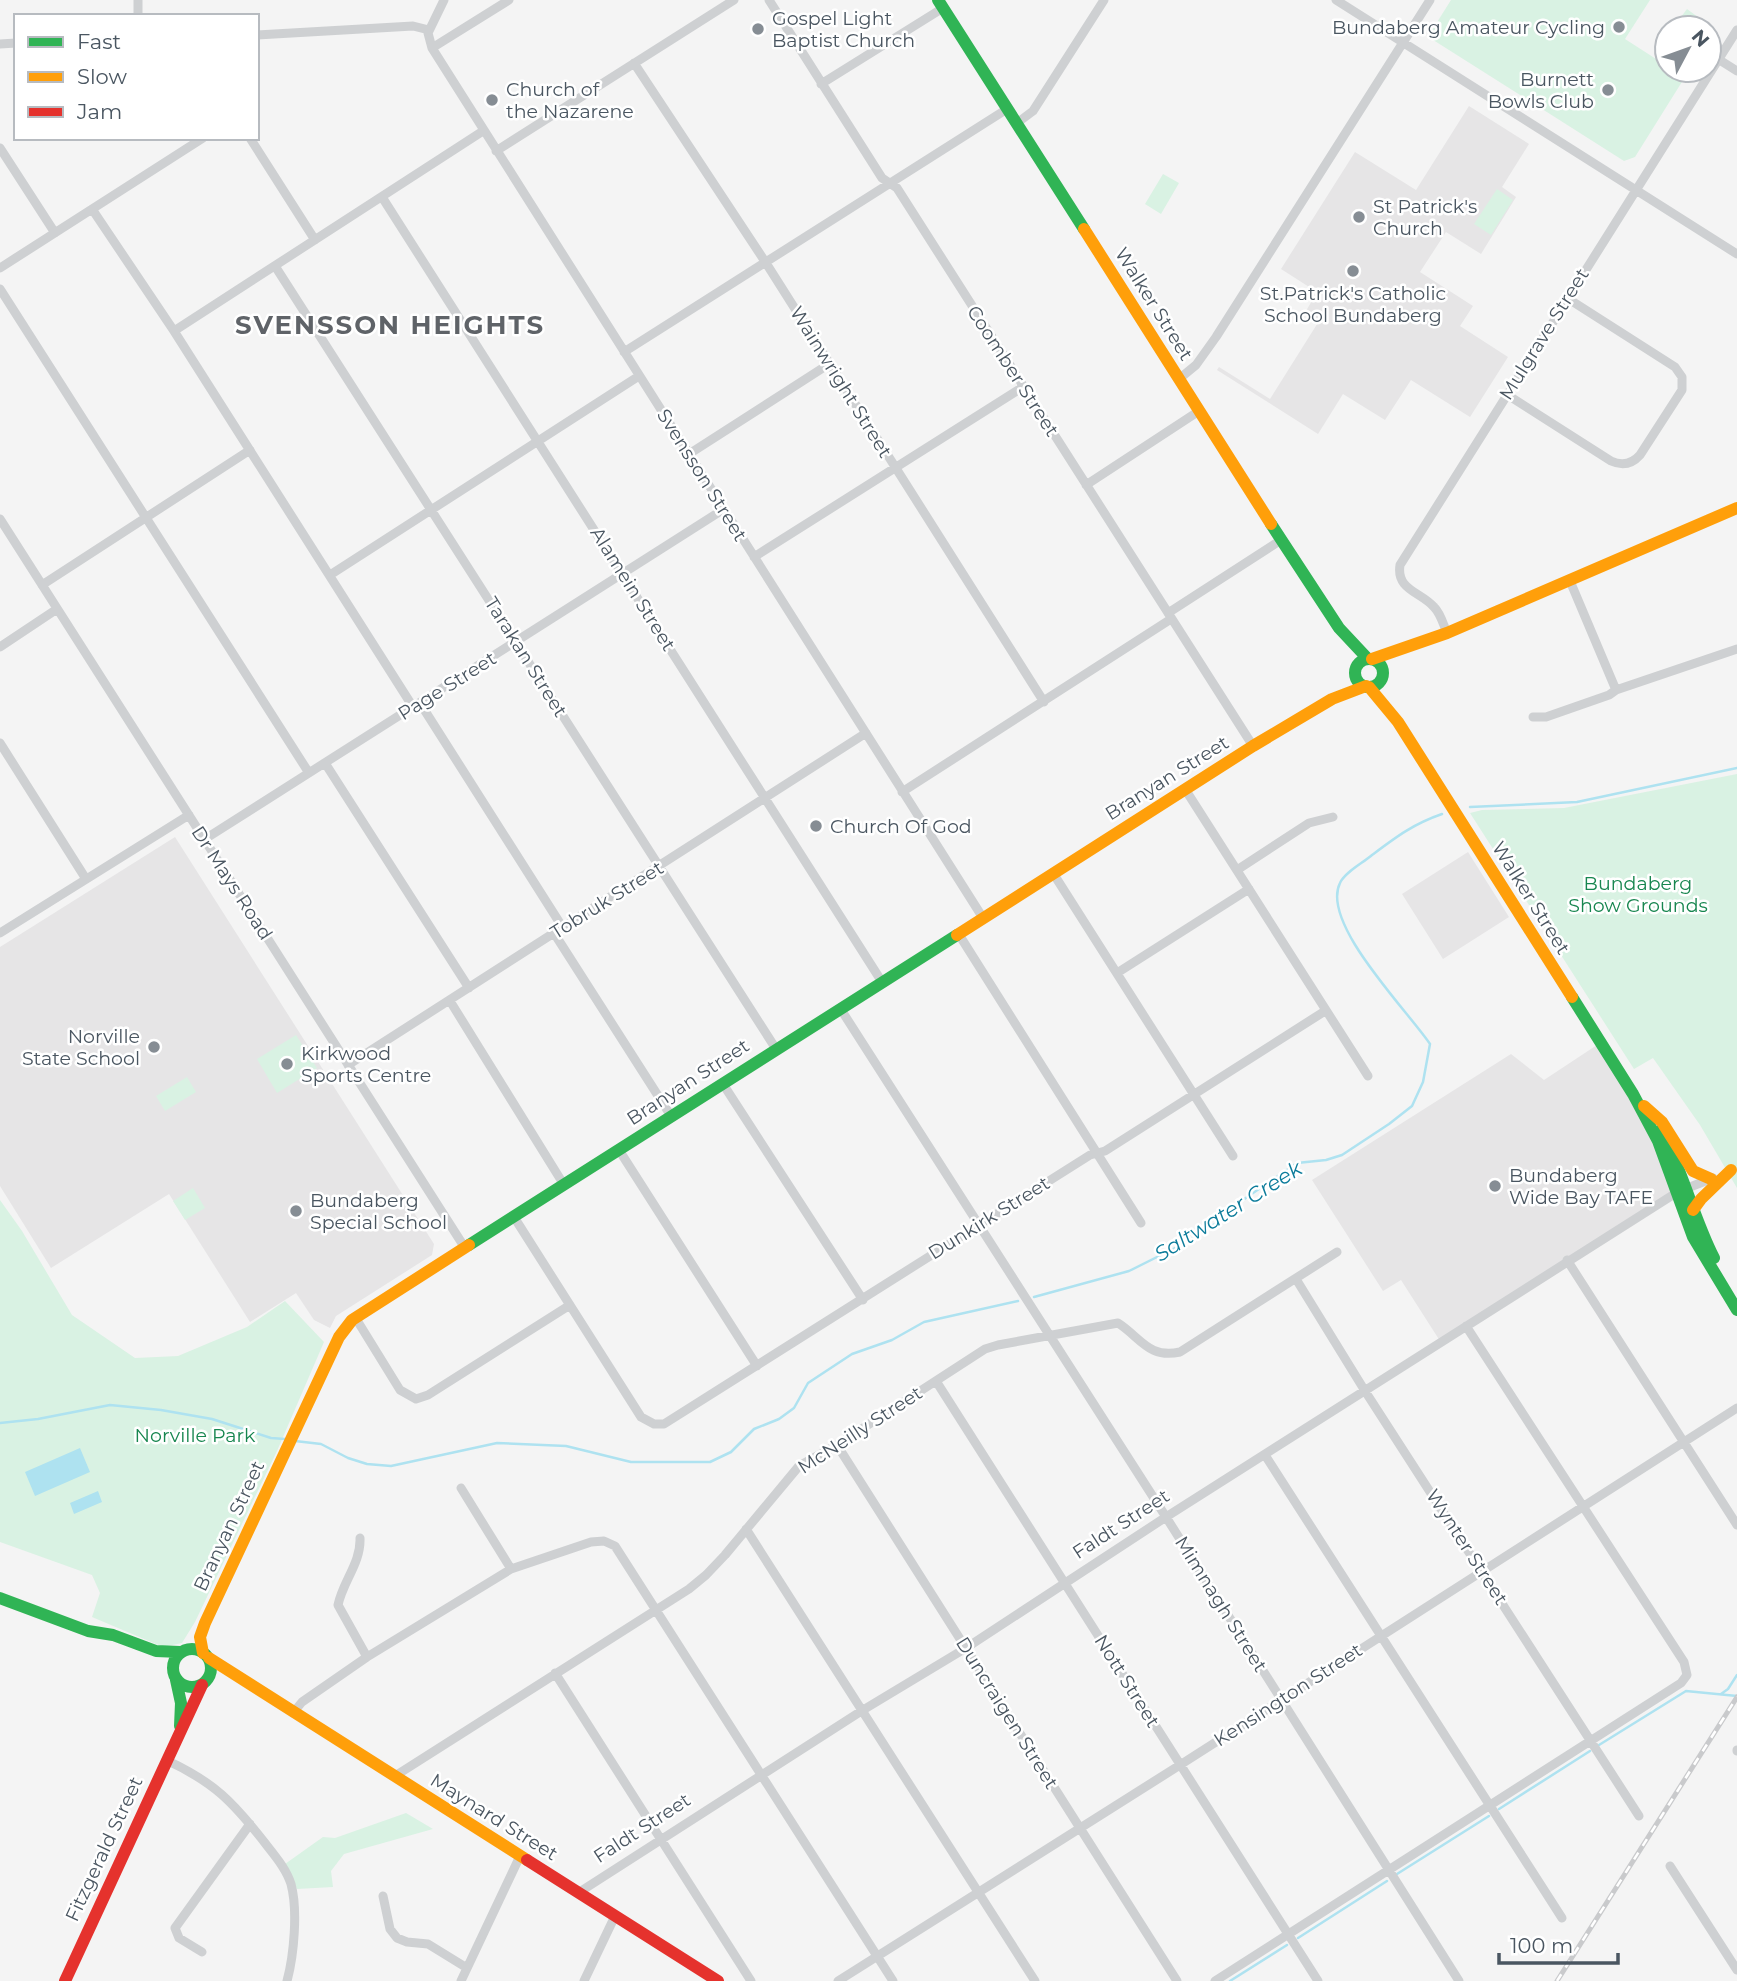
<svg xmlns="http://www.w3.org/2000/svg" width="1737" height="1981" font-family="Montserrat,sans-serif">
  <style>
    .education { fill: #e6e5e6 }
    .green { fill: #d9f2e3 }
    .water { fill: #aee2f0 }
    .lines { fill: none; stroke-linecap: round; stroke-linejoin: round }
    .stream { stroke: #aee2f0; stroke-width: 2.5 }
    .street { stroke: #ced0d2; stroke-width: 9 }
    .fast { stroke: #30b455; stroke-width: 12 }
    .slow { stroke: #ff9f0a; stroke-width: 12 }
    .jam { stroke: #e5322d; stroke-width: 12 }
    .rail-casing { stroke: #c9cacc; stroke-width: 5 }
    .rail { stroke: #fff; stroke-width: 2.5; stroke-dasharray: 8; stroke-linecap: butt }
    .poi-dot { fill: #868d94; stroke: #fff; stroke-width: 2.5 }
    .labels { text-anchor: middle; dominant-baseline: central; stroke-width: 5; stroke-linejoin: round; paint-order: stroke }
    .poi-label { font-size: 19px; fill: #4a5661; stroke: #fff; text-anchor: start }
    .street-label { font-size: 19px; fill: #4a5661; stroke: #fff }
    .park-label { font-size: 19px; fill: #17864f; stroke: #fff }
    .water-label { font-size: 21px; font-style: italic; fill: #0c7c9b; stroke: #fff }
    .district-label { font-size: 26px; font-weight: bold; letter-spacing: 2px; fill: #5f6368; stroke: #fff }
  </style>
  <rect width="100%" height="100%" fill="#f4f4f4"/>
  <path class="education" d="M1469 106 1529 144 1502 187 1516 197 1481 254 1446 232 1420 272 1473 306 1460 326 1508 357 1470 417 1411 380 1385 420 1343 394 1318 434 1217 370 1219 367 1270 399 1319 321 1306 311 1317 292 1281 269 1355 152 1416 190Z
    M175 837 434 1244 432 1255 336 1316 330 1328 314 1320 296 1293 250 1322 169 1194 51 1268 0 1186V947Z
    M1468 852 1509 917 1443 959 1402 894Z
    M1600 1043 1632 1094 1675 1192 1440 1341 1401 1280 1383 1291 1312 1180 1511 1054 1544 1080Z"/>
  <path class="green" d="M1451 0H1650L1625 39 1667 66V70H1673L1685 77 1635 157 1624 161 1430 38 1429 35Z
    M1687 9 1706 23 1704 28C1697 28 1686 21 1681 17Z
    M1163 174 1179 183 1161 214 1145 204Z
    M1497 189 1513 200 1491 235 1474 224Z
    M1737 774V1188L1700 1125 1653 1058 1634 1069 1470 813 1482 810 1564 808Z
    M296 1035 317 1068 277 1093 257 1059Z
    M187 1077 196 1092 165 1111 156 1096Z
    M193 1188 205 1208 185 1220 173 1201Z
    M0 1200 22 1231 72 1315 135 1358 178 1356 247 1327 285 1301 324 1342 277 1451 195 1622 182 1643 163 1647 92 1617 100 1593 92 1575 0 1542Z
    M406 1813 433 1829 344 1854 331 1871 333 1887 297 1889 285 1864 323 1837 335 1838Z"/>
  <path class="water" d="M80 1448 90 1472 35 1496 25 1472Z
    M98 1491 102 1502 74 1514 70 1503Z"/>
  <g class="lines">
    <path class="stream" d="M1470 807 1577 802 1737 768
      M1034 1297 1129 1271 1187 1242 1218 1222 1237 1204 1297 1163 1326 1160 1342 1155 1389 1124 1412 1106 1423 1082 1430 1044C1408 1011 1320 923 1340 883 1345 872 1363 863 1372 855 1396 837 1413 824 1442 814
      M0 1423 38 1419 110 1405 161 1410 212 1419 271 1438 285 1439
      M295 1441 321 1444 348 1458 367 1464 391 1466 497 1443 566 1446 631 1462H710L731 1452 754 1429 779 1419 794 1408 808 1383 852 1354 892 1340 924 1322 1018 1301
      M1721 1694 1728 1689 1737 1675
      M1599 1745 1686 1691 1737 1696
      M1499 1809 1590 1751
      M1397 1874 1489 1816
      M1298 1938 1387 1881
      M1230 1981 1287 1945"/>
    <path class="street" d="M138 0V16
      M444 0 428 33 432 48 983 918
      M769 0 882 178 897 188 1253 746
      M1336 0 1737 254
      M257 35 413 26 429 30
      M0 44 16 43
      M432 48 509 0
      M1718 59 1737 71
      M634 63 766 263 1044 702
      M821 84 943 8
      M1017 123 1033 111 1104 0
      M250 138 315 240
      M0 148 55 233
      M496 151 734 0
      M382 197 882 982
      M92 209 174 331 413 707
      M275 266 776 1049
      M0 268 203 138
      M0 289 309 773
      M174 331 483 131
      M624 352 1007 109
      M1179 379 1196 365 1216 337 1430 0
      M1506 394 1611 461C1622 466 1632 464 1640 455L1682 390V377L1675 367 1567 298
      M689 454 829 364
      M1086 485 1199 411
      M0 519 465 1248
      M754 557 1023 387
      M330 575 639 376
      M1570 581 1616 690
      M42 585 250 450
      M1168 613 1281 540
      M1447 633C1443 624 1441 614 1434 607 1421 592 1396 590 1400 565L1737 30
      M0 647 57 609
      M420 703 563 928
      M1533 717H1546L1609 695 1616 690 1737 649
      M0 743 86 879
      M325 763 469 988
      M1185 789 1368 1076
      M902 792 1171 619
      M205 839 724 509
      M1237 870 1309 823 1333 817
      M1053 873 1233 1156
      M0 933 189 815
      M554 933 671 1116
      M958 933 1141 1223
      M1117 973 1249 889
      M450 1001 564 1185
      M840 1008 1166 1517 1459 1981
      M348 1065 866 733
      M723 1084 863 1300
      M619 1150 757 1366
      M1685 1189 1713 1178
      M514 1217 641 1417 654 1424H664L1090 1155 1105 1151 1325 1011
      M1567 1260 1737 1525
      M1296 1279 1365 1391 1639 1816
      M355 1317 400 1390 416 1399 428 1395 570 1305
      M936 1381 1318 1981
      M837 1445 1177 1981
      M1265 1455 1562 1918
      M461 1488 511 1569
      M746 1529 1035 1981
      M360 1538C361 1563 343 1581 338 1605L367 1657
      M555 1673 751 1981
      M293 1713 302 1702 367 1657 511 1569 591 1542 604 1541 615 1546 893 1981
      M1737 1750V1751
      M166 1760C214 1782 233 1802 265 1843 274 1855 286 1868 291 1884 298 1910 294 1955 287 1981
      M395 1776 689 1589 706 1575 725 1555 799 1466 837 1445 985 1349 998 1345 1118 1323C1141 1338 1149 1359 1180 1352L1337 1252
      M1670 1866 1737 1970
      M578 1893 863 1710 966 1648 1166 1517 1676 1193
      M383 1896 390 1929 397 1938 407 1942 428 1944 467 1968
      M202 1952 179 1938 175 1928 250 1824
      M461 1981 520 1856
      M584 1981 615 1916
      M838 1981 1180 1765 1737 1408
      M1215 1981 1681 1683 1687 1675 1684 1662 1466 1326"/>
    <path class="fast" d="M938 0 1084 229
      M1271 524 1339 628 1368 659
      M1355 673a14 14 0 1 1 28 0a14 14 0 1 1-28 0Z
      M1572 997 1633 1094 1658 1141 1693 1237 1737 1310
      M1661 1130C1683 1171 1693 1217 1714 1258
      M469 1245 957 935
      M0 1598 88 1631 113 1635 156 1651 180 1652
      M173 1668a19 19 0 1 1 38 0a19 19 0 1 1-38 0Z
      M176 1680 181 1703 180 1726"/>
    <path class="slow" d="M1084 229 1271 524
      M1372 659 1447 633 1737 508
      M1369 687 1398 722 1572 997
      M957 935 1253 746 1332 699 1366 686
      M1644 1106 1662 1122 1693 1171 1711 1179
      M1693 1210 1701 1199 1731 1170
      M203 1653 200 1637 205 1623 339 1337 352 1320 469 1245
      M209 1658 527 1860"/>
    <path class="jam" d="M527 1860 718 1981
      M65 1981 202 1685"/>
    <defs>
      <path id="rail" d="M1557 1981 1737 1697"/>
    </defs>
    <use href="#rail" class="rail-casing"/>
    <use href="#rail" class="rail"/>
  </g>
  <g class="poi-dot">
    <circle cx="1619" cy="27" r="7"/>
    <circle cx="758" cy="29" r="7"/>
    <circle cx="1608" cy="90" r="7"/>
    <circle cx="492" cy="100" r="7"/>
    <circle cx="1359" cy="217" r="7"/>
    <circle cx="1353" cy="271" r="7"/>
    <circle cx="816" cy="826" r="7"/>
    <circle cx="154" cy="1047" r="7"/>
    <circle cx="287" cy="1064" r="7"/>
    <circle cx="1495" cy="1186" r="7"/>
    <circle cx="296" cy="1211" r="7"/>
  </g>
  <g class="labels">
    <g class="poi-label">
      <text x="772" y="18">Gospel Light<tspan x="772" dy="22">Baptist Church</tspan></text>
      <text x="1605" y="27" text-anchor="end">Bundaberg Amateur Cycling</text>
      <text x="1594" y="79" text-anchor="end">Burnett<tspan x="1594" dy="22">Bowls Club</tspan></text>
      <text x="506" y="89">Church of<tspan x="506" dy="22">the Nazarene</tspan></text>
      <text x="1373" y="206">St Patrick's<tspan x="1373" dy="22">Church</tspan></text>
      <text x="1353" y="293" text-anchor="middle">St.Patrick's Catholic<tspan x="1353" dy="22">School Bundaberg</tspan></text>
      <text x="830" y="826">Church Of God</text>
      <text x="140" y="1036" text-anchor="end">Norville<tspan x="140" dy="22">State School</tspan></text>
      <text x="301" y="1053">Kirkwood<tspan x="301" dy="22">Sports Centre</tspan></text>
      <text x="1509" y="1175">Bundaberg<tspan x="1509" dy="22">Wide Bay TAFE</tspan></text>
      <text x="310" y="1200">Bundaberg<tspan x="310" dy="22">Special School</tspan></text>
    </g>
    <g class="street-label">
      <text transform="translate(1154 304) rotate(58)">Walker Street</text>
      <text transform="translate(1544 334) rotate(-58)">Mulgrave Street</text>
      <text transform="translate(1013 371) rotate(57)">Coomber Street</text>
      <text transform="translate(841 382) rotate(58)">Wainwright Street</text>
      <text transform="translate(702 475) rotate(58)">Svensson Street</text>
      <text transform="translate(633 589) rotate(58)">Alamein Street</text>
      <text transform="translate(526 657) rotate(58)">Tarakan Street</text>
      <text transform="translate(447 686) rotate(-32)">Page Street</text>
      <text transform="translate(1167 778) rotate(-32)">Branyan Street</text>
      <text transform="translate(232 883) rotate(57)">Dr Mays Road</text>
      <text transform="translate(1531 898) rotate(58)">Walker Street</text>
      <text transform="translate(607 900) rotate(-32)">Tobruk Street</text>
      <text transform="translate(688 1082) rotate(-33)">Branyan Street</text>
      <text transform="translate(989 1218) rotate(-32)">Dunkirk Street</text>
      <text transform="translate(860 1430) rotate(-33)">McNeilly Street</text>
      <text transform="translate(1121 1524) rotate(-33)">Faldt Street</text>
      <text transform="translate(229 1526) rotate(-65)">Branyan Street</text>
      <text transform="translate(1467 1547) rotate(57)">Wynter Street</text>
      <text transform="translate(1221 1604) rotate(58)">Mimnagh Street</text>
      <text transform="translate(1127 1681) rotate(58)">Nott Street</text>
      <text transform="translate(1288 1695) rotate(-33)">Kensington Street</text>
      <text transform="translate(1007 1713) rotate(58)">Duncraigen Street</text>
      <text transform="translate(494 1817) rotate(32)">Maynard Street</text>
      <text transform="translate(642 1828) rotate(-33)">Faldt Street</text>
      <text transform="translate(104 1849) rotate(-65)">Fitzgerald Street</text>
    </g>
    <g class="park-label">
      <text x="1638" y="883">Bundaberg<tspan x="1638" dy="22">Show Grounds</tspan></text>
      <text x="195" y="1435">Norville Park</text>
    </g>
    <g class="water-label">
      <text transform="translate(1228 1211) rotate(-32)">Saltwater Creek</text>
    </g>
    <g class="district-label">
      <text x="390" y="325">SVENSSON HEIGHTS</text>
    </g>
  </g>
  <rect x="14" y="14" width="245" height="126" fill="#ffffff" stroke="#b7bbc0" stroke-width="2"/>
  <rect x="28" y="37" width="35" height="10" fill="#30b455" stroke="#b7bbc0" stroke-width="2"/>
  <text x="77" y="49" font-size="21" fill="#4a5661">Fast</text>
  <rect x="28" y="72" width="35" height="10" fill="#ff9f0a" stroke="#b7bbc0" stroke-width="2"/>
  <text x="77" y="84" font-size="21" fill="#4a5661">Slow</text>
  <rect x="28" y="107" width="35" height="10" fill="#e5322d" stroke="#b7bbc0" stroke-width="2"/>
  <text x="77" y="119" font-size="21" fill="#4a5661">Jam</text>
  <g transform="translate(1688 49) rotate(49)"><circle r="33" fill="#ffffff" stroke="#b7bbc0" stroke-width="2"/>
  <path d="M0-5L12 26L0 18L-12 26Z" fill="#868d94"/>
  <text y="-10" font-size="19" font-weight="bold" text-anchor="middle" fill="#4a5661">N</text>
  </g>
  <path d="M1499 1953v10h119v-10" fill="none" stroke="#4a5661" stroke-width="3.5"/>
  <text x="1510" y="1953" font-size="21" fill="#4a5661" stroke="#ffffff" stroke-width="5" paint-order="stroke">100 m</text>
</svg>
